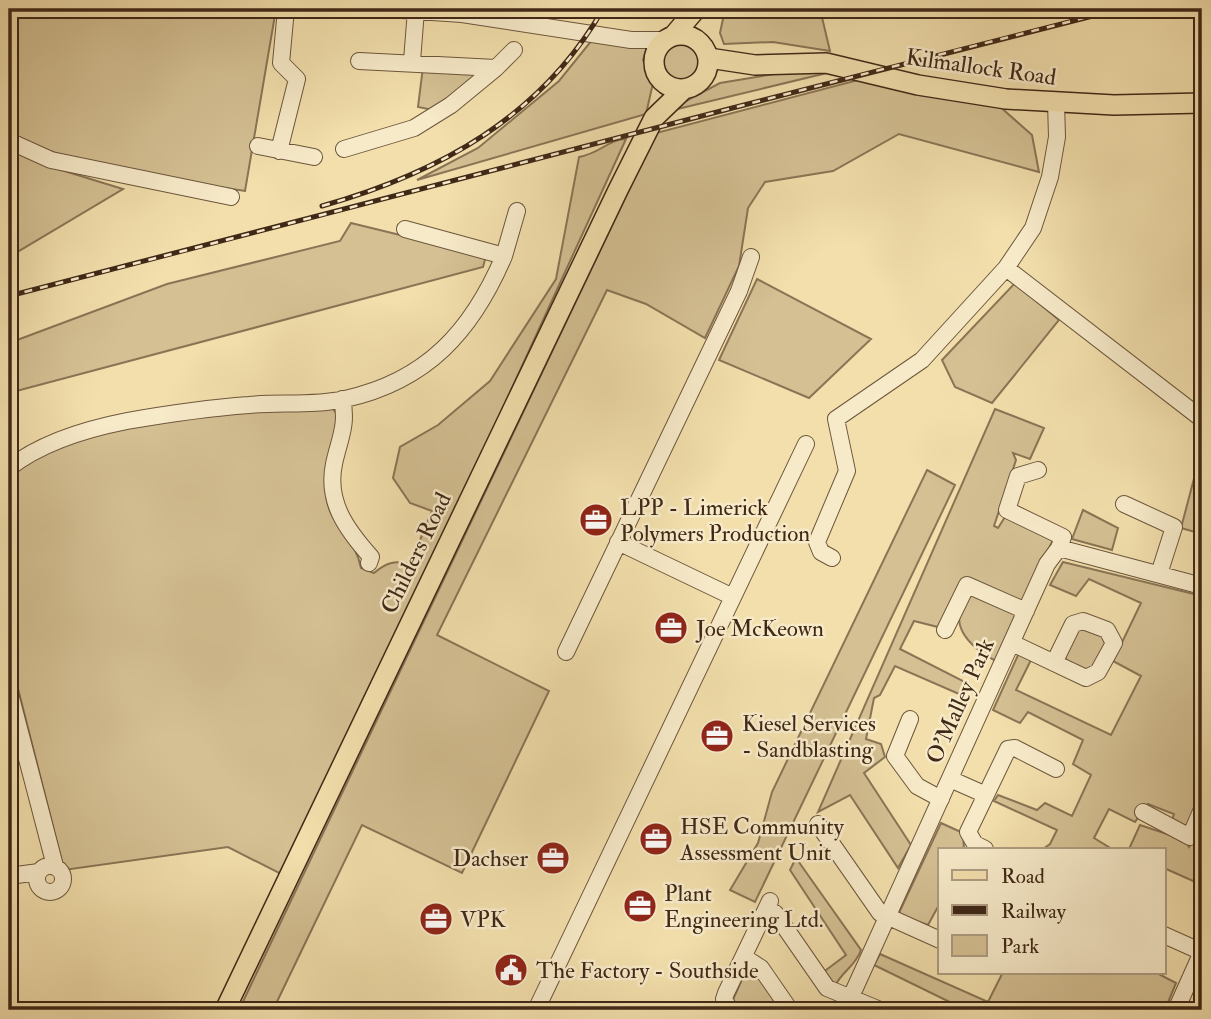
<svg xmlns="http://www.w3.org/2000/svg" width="1211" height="1019" font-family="'IM FELL Double Pica',serif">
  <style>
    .green { fill: #d4c093; stroke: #8a7455; stroke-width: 2 }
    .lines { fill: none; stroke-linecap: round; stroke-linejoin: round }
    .minor-casing { stroke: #6c563c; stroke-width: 18 }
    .major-casing { stroke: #402817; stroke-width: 22 }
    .minor { stroke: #f7eac9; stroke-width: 16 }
    .major { stroke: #f2dfac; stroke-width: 19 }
    .rail-casing { stroke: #402817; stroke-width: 5 }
    .rail { stroke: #f7eac9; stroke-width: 2.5; stroke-dasharray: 8; stroke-linecap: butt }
    .labels { text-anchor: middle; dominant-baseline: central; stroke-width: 5; stroke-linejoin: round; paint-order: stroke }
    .street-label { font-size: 23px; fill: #402817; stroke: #f7eac9 }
    .poi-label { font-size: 23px; fill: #402817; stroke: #f7eac9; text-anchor: start }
  </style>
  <rect width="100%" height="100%" fill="#f2dfac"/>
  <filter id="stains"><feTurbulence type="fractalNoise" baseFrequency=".00286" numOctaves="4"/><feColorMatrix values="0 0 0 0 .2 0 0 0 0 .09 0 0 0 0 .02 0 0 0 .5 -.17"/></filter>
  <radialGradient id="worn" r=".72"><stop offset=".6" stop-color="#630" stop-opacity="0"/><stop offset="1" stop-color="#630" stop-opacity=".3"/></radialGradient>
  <path class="green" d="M9 9H276L245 191C163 179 84 169 9 135Z
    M725 9H820L830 51 773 42 724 44 720 33Z
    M660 61a21 21 0 1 1 42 0a21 21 0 1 1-42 0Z
    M592 40 648 44 643 60 653 83 646 114 417 180 478 148 559 81Z
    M423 67 481 74 433 110 418 107Z
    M799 70 827 73 665 112 720 83Z
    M858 80 998 105 1032 135 1039 172 899 134 833 171 765 182 748 208 739 266 705 338 646 304 607 290 437 635 549 691 462 873 362 825 273 1010H239L656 133Z
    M626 139 429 569 283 875 228 847 64 870 9 653V478C80 413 239 414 332 407L341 421C332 449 318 481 330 511 340 534 355 539 361 568L374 573C386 563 394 560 410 564L432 511 410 503 393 478 400 447 438 425 490 381 556 279 579 157C601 153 607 140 626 139Z
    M9 148 45 165 123 189 9 257Z
    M351 223 486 256 483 267 9 393V343L167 284 340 241Z
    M757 279 871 339 809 398 719 360Z
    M1015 283 1059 320 992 403 955 387 942 360Z
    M995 409 1044 428 1030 459 1013 453 1016 460 994 526 998 528 1005 517 1052 536V542L1022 603 965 581 938 627 914 621 900 649 967 683 959 694 895 666 880 695 874 698 866 739 881 744 885 757 864 773 911 845 898 868 850 795 818 812Z
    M1202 448V534L1181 528Z
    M927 470 955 485 755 902 730 890 758 843 772 792Z
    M1083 510 1118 528 1112 550 1072 539Z
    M1063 562 1202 596V733L1198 753 1202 757V800L1191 825 1183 826 1172 820 1174 814 1148 804 1135 822 1109 809 1094 838 1112 849H1043L1050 844 1057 830 994 801 998 795 1037 810 1045 803 1072 816 1091 775 1073 764 1083 740 1028 712 1020 723 993 710 1019 653 1032 658 1016 690 1111 735 1141 676 1113 661 1141 603 1089 579 1076 596 1050 585Z
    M972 595 1020 613 996 661C971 648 942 622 972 595Z
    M1085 626 1105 633 1108 641 1093 670C1083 673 1069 665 1064 656L1078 629Z
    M941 823 963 833 964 849H940V903L928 925 898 915Z
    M1202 824V885L1164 868V849H1129L1140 825 1185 840 1189 847Z
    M796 858 861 950C855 967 842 971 835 986L822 973 846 955 790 870Z
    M880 954 988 1002 1003 972H1155L1176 983 1165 1010H966L874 965Z
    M748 966 752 967 785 1010H738L731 1004Z"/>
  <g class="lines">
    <defs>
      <path id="minor" d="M387 9 462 14 631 40H665
        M359 61 496 68 514 50
        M412 61 416 10
        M9 141 51 160 231 197
        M258 146 314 157
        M344 149 414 128 451 105 496 68
        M279 151 297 79 281 63 286 9
        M504 256 517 211
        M1006 268 1202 419
        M342 399C348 425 339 440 334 464 326 502 347 530 371 557L369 563
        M9 468C42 442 86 429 127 421 167 414 208 408 249 405 280 402 314 406 345 399 427 381 472 331 504 256L405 229
        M1038 470 1018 476 1007 510 1063 537 1059 548
        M1124 504 1174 527 1159 574
        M618 542 733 597
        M832 558 821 552 817 542 847 471 836 419 922 360 1006 268 1033 228 1050 177 1057 137 1056 102
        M945 630 967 585 1026 611
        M1012 643 1086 678 1098 672 1114 643 1107 630 1083 621 1073 624 1054 663
        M566 652 739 291 751 257
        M9 690 55 866
        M910 719 895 756 917 786 941 799
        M950 779 986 795
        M1143 812 1190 837 1202 809
        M818 824 880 913 940 940
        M985 849 975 844 968 832 1008 749 1015 748 1056 769
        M37 879a13 13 0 1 1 26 0a13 13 0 1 1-26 0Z
        M9 876 39 872
        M775 913 827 988 880 1010
        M1164 935 1202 952
        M744 957 761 968 790 1010
        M536 1010 806 444
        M730 1010 724 999 726 993 770 901
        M845 1010 1047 564 1059 548 1202 586
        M1176 1010 1202 952"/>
      <path id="major" d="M654 62a27 27 0 1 1 54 0a27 27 0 1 1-54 0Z
        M674 35 696 9
        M709 58 755 65 826 63 918 85 1006 99 1114 105 1202 103
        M225 1010 618 190 654 118 684 89"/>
    </defs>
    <use href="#minor" class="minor-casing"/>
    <use href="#major" class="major-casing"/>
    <use href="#minor" class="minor"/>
    <use href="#major" class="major"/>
    <defs>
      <path id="rail" d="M322 206C439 173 541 117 603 9
        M9 296C379 201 749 102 1120 9"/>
    </defs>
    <use href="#rail" class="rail-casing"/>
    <use href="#rail" class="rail"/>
  </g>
  <defs>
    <symbol id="office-disc" viewBox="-11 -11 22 22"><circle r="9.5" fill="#8f2418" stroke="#f7eac9"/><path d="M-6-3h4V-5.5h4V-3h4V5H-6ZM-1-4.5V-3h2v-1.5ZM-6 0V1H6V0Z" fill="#fff"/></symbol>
    <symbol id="civic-disc" viewBox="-11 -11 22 22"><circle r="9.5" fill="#8f2418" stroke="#f7eac9"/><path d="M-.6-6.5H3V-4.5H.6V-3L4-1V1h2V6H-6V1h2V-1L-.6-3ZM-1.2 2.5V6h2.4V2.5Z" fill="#fff"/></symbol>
  </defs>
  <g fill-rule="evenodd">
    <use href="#office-disc" x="577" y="501" width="38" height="38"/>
    <use href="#office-disc" x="652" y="609" width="38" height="38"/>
    <use href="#office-disc" x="698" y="717" width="38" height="38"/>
    <use href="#office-disc" x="637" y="820" width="38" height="38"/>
    <use href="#office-disc" x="534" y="839" width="38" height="38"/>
    <use href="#office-disc" x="621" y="887" width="38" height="38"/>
    <use href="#office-disc" x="417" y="900" width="38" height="38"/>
    <use href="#civic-disc" x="492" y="951" width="38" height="38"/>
  </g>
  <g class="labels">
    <g class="street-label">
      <text transform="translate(981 67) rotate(8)">Kilmallock Road</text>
      <text transform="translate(416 553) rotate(-64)">Childers Road</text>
      <text transform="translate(960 701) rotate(-66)">O'Malley Park</text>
    </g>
    <g class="poi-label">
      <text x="620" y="507">LPP - Limerick<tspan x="620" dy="26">Polymers Production</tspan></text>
      <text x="696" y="628">Joe McKeown</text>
      <text x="742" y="723">Kiesel Services<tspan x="742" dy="26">- Sandblasting</tspan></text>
      <text x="680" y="826">HSE Community<tspan x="680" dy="26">Assessment Unit</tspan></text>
      <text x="528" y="858" text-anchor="end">Dachser</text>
      <text x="664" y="893">Plant<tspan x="664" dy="26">Engineering Ltd.</tspan></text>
      <text x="460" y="919">VPK</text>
      <text x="536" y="970">The Factory - Southside</text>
    </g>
  </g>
  <rect width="1211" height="1019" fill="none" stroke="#f2dfac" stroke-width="35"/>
  <rect x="10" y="10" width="1190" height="998" fill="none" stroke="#402817" stroke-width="3.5"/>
  <rect x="18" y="18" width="1176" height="984" fill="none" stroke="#402817" stroke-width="2"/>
  <rect x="938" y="848" width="228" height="126" fill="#f7eac9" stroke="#ae9c82" stroke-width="2"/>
  <rect x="952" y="870" width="35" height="10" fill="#f2dfac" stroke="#ae9c82" stroke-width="2"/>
  <text x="1001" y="883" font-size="21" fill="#402817">Road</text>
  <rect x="952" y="905" width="35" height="10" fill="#402817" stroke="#ae9c82" stroke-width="2"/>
  <text x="1001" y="918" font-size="21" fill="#402817">Railway</text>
  <rect x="952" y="935" width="35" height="21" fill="#d4c093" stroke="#ae9c82" stroke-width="2"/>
  <text x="1001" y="953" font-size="21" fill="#402817">Park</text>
  <rect width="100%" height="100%" filter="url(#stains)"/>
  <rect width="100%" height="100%" fill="url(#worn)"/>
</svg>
